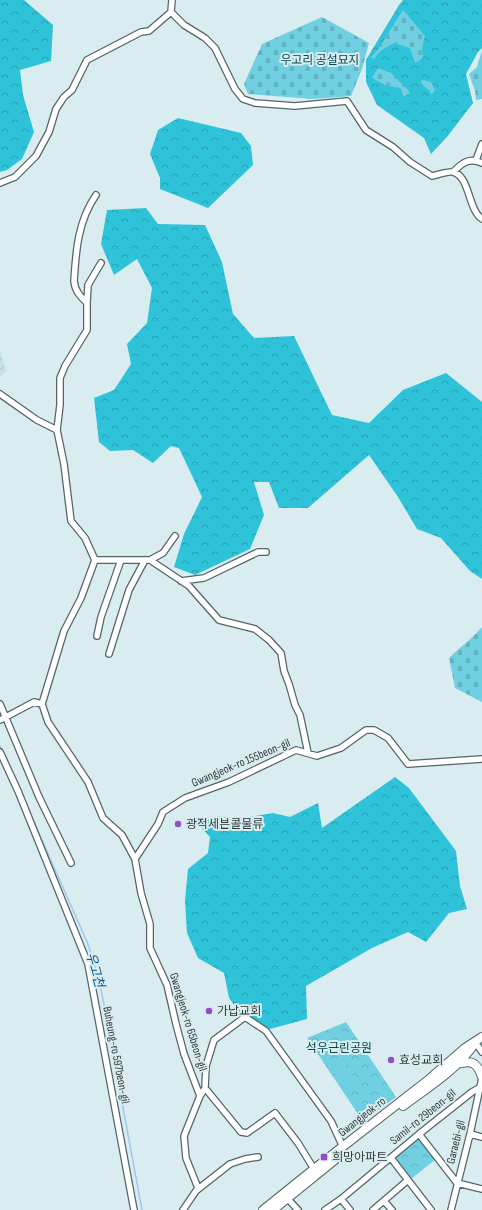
<svg xmlns="http://www.w3.org/2000/svg" width="482" height="1210" font-family="'Sofia Sans Condensed','Noto Sans KR',sans-serif">
  <style>
    .industrial { fill: url(#industrial-furrows) }
    .forest { fill: url(#forest-crowns) }
    .cemetery { fill: url(#cemetery-stones) }
    .park { fill: url(#park-crowns) }
    .pitch { fill: #70d0e2 }
    .lines { fill: none; stroke-linecap: round; stroke-linejoin: round }
    .stream { stroke: #9fc8f1; stroke-width: 1.5 }
    .minor-casing { stroke: #546568; stroke-width: 8 }
    .secondary-casing { stroke: #546568; stroke-width: 10 }
    .minor { stroke: #fff; stroke-width: 5.5 }
    .secondary { stroke: #fff; stroke-width: 8 }
    .poi-dot { fill: #904fc4; stroke: #d9edf0; stroke-width: 1.5 }
    .labels { text-anchor: middle; dominant-baseline: central; stroke-width: 4; stroke-linejoin: round; paint-order: stroke }
    .park-label { font-size: 12px; fill: #05464f; stroke: #d9edf0 }
    .street-label { font-size: 12px; fill: #303739; stroke: #d9edf0 }
    .poi-label { font-size: 12px; fill: #303739; stroke: #d9edf0; text-anchor: start }
    .water-label { font-size: 13px; font-style: italic; fill: #005390; stroke: #d9edf0 }
  </style>
  <defs>
    <pattern id="industrial-furrows" width="10" height="10" patternUnits="userSpaceOnUse"><rect width="10" height="10" fill="#c6e2e7"/><path d="M-1 1l2-2M0 10L10 0M9 11l2-2" fill="none" stroke="#aac2c7"/></pattern>
    <pattern id="forest-crowns" width="20" height="18" patternUnits="userSpaceOnUse"><rect width="20" height="18" fill="#2ec3d9"/><path d="M2 6a3 3 0 1 1 6 0M12 15a3 3 0 1 1 6 0" fill="none" stroke="#289fb1"/></pattern>
    <pattern id="cemetery-stones" width="16" height="16" patternUnits="userSpaceOnUse"><rect width="16" height="16" fill="#70d0e2"/><path d="M2 7V4a2 2 0 0 1 4 0v3zM10 15v-3a2 2 0 0 1 4 0v3z" fill="#61b3c3"/></pattern>
    <pattern id="park-crowns" width="20" height="18" patternUnits="userSpaceOnUse"><rect width="20" height="18" fill="#70d0e2"/><path d="M2 6a3 3 0 1 1 6 0M12 15a3 3 0 1 1 6 0" fill="none" stroke="#61b3c3"/></pattern>
  </defs>
  <rect width="100%" height="100%" fill="#d9edf0"/>
  <path class="industrial" d="M0 349 6 371 0 377Z"/>
  <path class="forest" d="M0 0H24L53 25 51 61 20 70 23 95 34 132 22 159 7 170 0 172Z
    M403 0H482V48L478 52 466 74 473 103 447 137 431 154 424 138 377 105 366 82V60L399 5Z
    M178 118 241 133 251 146 253 165 208 208 160 189V178L150 154 158 130Z
    M146 208 158 224 205 225 222 262 233 314 254 338 294 336 332 415 369 423 403 390 446 373 482 402V579L470 571 441 538 417 529 398 497 369 455 308 508H279L269 482H254L264 515 250 549 195 575 174 567 184 534 202 497 179 448 171 446 153 463 133 450 110 451 99 442 94 398 114 390 131 364 127 344 147 323 152 288 137 259 114 275 101 244 107 210Z
    M395 777 409 788 456 851 460 886 467 909 449 913 426 942 408 932 372 948 306 986 307 1019 270 1029 242 1016 229 998 224 973 198 958 187 933 185 901 188 869 208 853 210 837 197 823 220 816 233 820 273 813 290 817 318 803 322 828Z"/>
  <path class="cemetery" d="M403 10 425 36 422 48 423 58 415 63 410 48 394 43 380 51 374 59 371 57 377 51Z
    M322 17 369 43 362 69 351 96 313 99 248 94 244 84 262 44Z
    M482 50V99L476 100 475 91 469 74 477 67Z
    M378 68 391 73 408 90 410 93 403 97 401 88 387 86 372 78Z
    M423 80 431 82 435 90 432 94 420 82Z
    M482 627V702L455 688 449 658C460 647 472 639 482 627Z"/>
  <path class="park" d="M346 1022 396 1097 344 1135 341 1131 358 1114 307 1038Z
    M419 1138 436 1159 411 1179 396 1159 400 1153Z"/>
  <path class="pitch" d="M343 1061 356 1080 344 1088 332 1069Z"/>
  <g class="lines">
    <path class="stream" d="M0 746 2 751
      M30 813 88 944 99 978 142 1210"/>
    <defs>
      <path id="minor" d="M171 12 184 25 205 38 215 48 235 89 243 99 255 103 295 106 347 101 366 130 393 147 410 162 432 176C437 175 448 171 453 172 470 176 468 210 482 219
        M476 160 482 144
        M453 172C462 163 469 157 482 163
        M0 183 15 177 36 156 49 132 56 109 64 97 72 90 87 60 141 32 149 31 171 12 172 0
        M87 303 88 285 101 263
        M0 394 37 420 57 430
        M95 560 85 538 71 521 64 464 57 430 60 405V378L65 366 87 330V303C80 296 75 291 74 281 76 250 78 221 96 195
        M150 560 163 553 175 536
        M181 581 204 578 258 552H266
        M97 636 101 617 121 560
        M109 654 129 590 145 560
        M0 704 39 797 71 863
        M0 720 34 702 42 704
        M0 752 18 791 88 964 134 1210
        M135 859 158 824 163 812 185 798 229 782 296 750 317 756 341 748 366 730H374L388 738 408 764 482 759
        M475 1042 482 1052
        M205 1088 241 1132 247 1133 275 1113 298 1143 314 1169
        M200 1096 205 1088 206 1066 214 1040 245 1017 266 1031 331 1121 343 1147
        M419 1134 457 1183 482 1189
        M470 1134 482 1137
        M391 1158 431 1210
        M197 1190 230 1164 245 1159 258 1157
        M287 1198 298 1210
        M341 1199 350 1210
        M384 1201 392 1210
        M183 1210 198 1188 186 1158 184 1136 200 1096 184 1054 176 1024 167 985 150 948V924L141 893 135 859 122 835 103 818 88 782 48 722 42 704 64 631 81 598 95 560H150L189 586 219 620 255 629 269 640 281 653 284 671 289 684 295 705 300 715 308 753
        M325 1210 341 1199 419 1134 472 1092 481 1087
        M373 1210 408 1180
        M451 1210 470 1134 482 1078"/>
      <path id="secondary" d="M457 1064C472 1060 477 1062 482 1077
        M403 1106C427 1088 458 1069 474 1044
        M263 1210 314 1169 427 1081 465 1048 482 1037
        M273 1210 336 1159"/>
    </defs>
    <use href="#minor" class="minor-casing"/>
    <use href="#secondary" class="secondary-casing"/>
    <use href="#minor" class="minor"/>
    <use href="#secondary" class="secondary"/>
  </g>
  <g class="poi-dot">
    <circle cx="178" cy="824" r="4"/>
    <circle cx="209" cy="1011" r="4"/>
    <circle cx="391" cy="1060" r="4"/>
    <rect x="320" y="1153" width="8" height="8" rx="2"/>
  </g>
  <g class="labels">
    <g class="park-label">
      <text x="320" y="60">우고리 공설묘지</text>
      <text x="339" y="1048">석우근린공원</text>
    </g>
    <g class="street-label">
      <text transform="translate(241 763) rotate(-23)">Gwangjeok-ro 155beon-gil</text>
      <text transform="translate(188 1022) rotate(73)">Gwangjeok-ro 65beon-gil</text>
      <text transform="translate(116 1055) rotate(79)">Buheung-ro 597beon-gil</text>
      <text transform="translate(362 1117) rotate(-38)">Gwangjeok-ro</text>
      <text transform="translate(423 1117) rotate(-39)">Samil-ro 29beon-gil</text>
      <text transform="translate(456 1142) rotate(-76)">Garaebi-gil</text>
    </g>
    <g class="poi-label">
      <text x="186" y="824">광적세븐콜물류</text>
      <text x="217" y="1011">가납교회</text>
      <text x="399" y="1060">효성교회</text>
      <text x="332" y="1157">희망아파트</text>
    </g>
    <g class="water-label">
      <text transform="translate(95 970) rotate(74)">우고천</text>
    </g>
  </g>
</svg>
